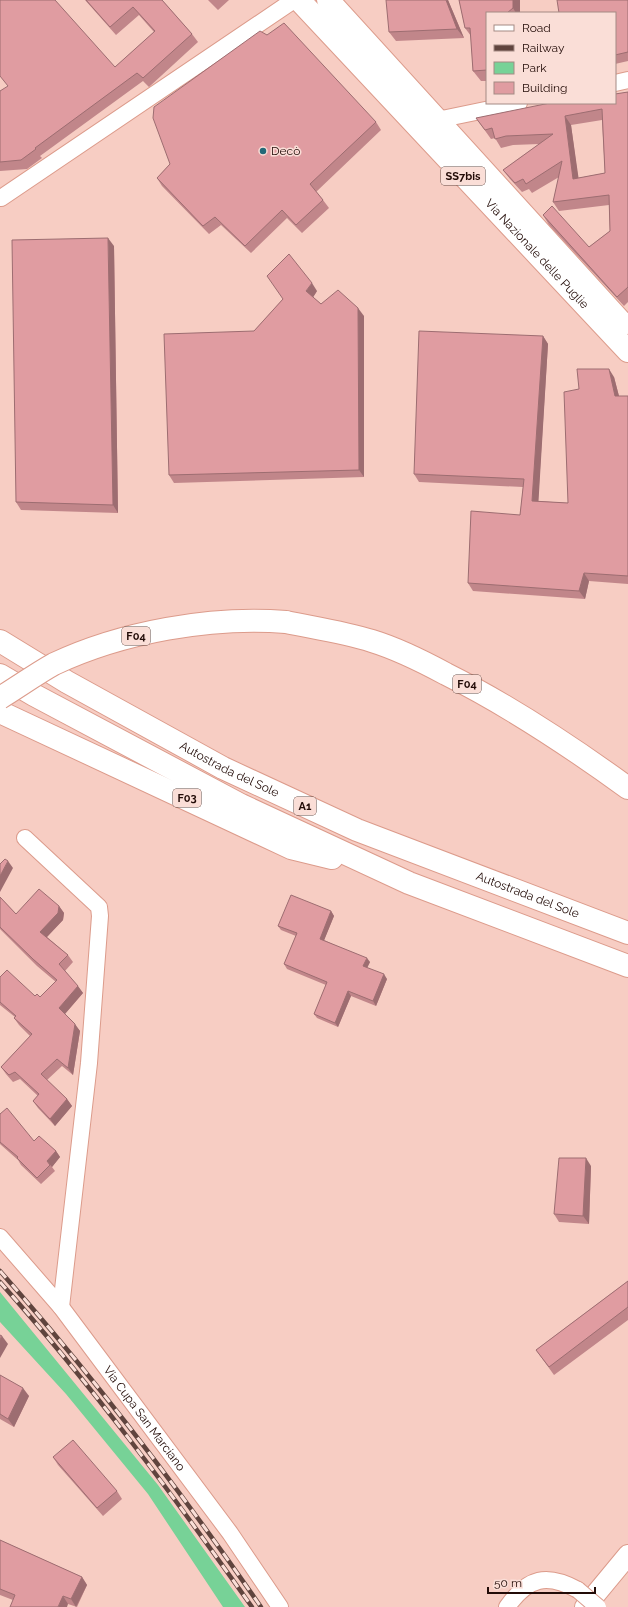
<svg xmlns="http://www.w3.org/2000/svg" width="628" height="1607" font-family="Raleway,sans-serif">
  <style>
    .green { fill: #77d297 }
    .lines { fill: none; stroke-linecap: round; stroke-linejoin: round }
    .minor-casing { stroke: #dc9b8b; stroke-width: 18 }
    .tertiary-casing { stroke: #dc9b8b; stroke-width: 22 }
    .primary-casing { stroke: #dc9b8b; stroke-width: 24 }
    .motorway-casing { stroke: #dc9b8b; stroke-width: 24 }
    .minor { stroke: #fff; stroke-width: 16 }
    .tertiary { stroke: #fff; stroke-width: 20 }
    .primary { stroke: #fff; stroke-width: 22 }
    .motorway { stroke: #fff; stroke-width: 22 }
    .rail-casing { stroke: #60443e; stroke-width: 4.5 }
    .rail { stroke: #faded7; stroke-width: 3; stroke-dasharray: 9; stroke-linecap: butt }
    .minor-bridge-casing { stroke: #dc9b8b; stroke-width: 18; stroke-linecap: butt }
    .motorway-bridge-casing { stroke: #dc9b8b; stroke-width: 24; stroke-linecap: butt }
    .minor-bridge { stroke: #fff; stroke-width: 16 }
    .motorway-bridge { stroke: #fff; stroke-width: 22 }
    .wall { fill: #c1868a; fill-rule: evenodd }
    .shaded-wall { fill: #9d6d71 }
    .building { fill: #e09ca1; stroke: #9d6d71; fill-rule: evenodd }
    .poi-dot { fill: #236978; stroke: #faded7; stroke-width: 1.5 }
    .labels { text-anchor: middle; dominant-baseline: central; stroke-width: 3; stroke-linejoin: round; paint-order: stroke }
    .shield { fill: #faded7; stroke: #634a45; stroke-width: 1 }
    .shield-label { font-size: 11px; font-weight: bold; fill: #220b07 }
    .poi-label { font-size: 12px; fill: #220b07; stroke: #faded7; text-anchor: start }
    .street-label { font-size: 12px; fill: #220b07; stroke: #faded7 }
  </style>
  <rect width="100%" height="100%" fill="#f7cdc3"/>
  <path class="green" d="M0 1292 158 1485 245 1607H223L148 1494 66 1394 0 1322Z"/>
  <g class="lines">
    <defs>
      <g id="minor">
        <path d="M615 83 628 80"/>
        <path d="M431 126 437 120 519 103"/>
        <path d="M1 198 294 0"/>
        <path d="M25 838 99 907 100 916 89 1063 61 1307"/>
        <path id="s1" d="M0 1237 61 1307 230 1533 280 1607"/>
        <path d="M507 1607C528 1577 547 1573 578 1590"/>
      </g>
      <path id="tertiary" d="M585 1607 628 1555"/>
      <g id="primary">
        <path id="s2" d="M299 0 628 351"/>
        <path d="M328 0 623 324"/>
      </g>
      <g id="motorway">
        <path d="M286 622C315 628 344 632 372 641 398 649 422 661 446 674 510 706 570 746 628 788"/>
        <path id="s3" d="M0 641 67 682 223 768 357 830 628 933"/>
        <path d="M0 675 34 695 241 805 409 883 628 966"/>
        <path d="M0 712 291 848 332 858"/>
      </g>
    </defs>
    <use href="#minor" class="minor-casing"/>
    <use href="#tertiary" class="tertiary-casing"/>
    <use href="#primary" class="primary-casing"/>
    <use href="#motorway" class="motorway-casing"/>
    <use href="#minor" class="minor"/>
    <use href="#tertiary" class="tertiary"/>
    <use href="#primary" class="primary"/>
    <use href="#motorway" class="motorway"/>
    <defs>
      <path id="rail" d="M0 1271C94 1377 180 1490 261 1607
        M0 1282C91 1384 173 1495 252 1607"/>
    </defs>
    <use href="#rail" class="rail-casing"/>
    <use href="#rail" class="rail"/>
    <defs>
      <path id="minor-bridge" d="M578 1590 598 1607"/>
      <path id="motorway-bridge" d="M0 698C18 687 36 674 54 664 122 632 211 616 286 622"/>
    </defs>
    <use href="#minor-bridge" class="minor-bridge-casing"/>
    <use href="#motorway-bridge" class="motorway-bridge-casing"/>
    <use href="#minor-bridge" class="minor-bridge"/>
    <use href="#motorway-bridge" class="motorway-bridge"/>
  </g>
  <path class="wall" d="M85 0H162L192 34 198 42 149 87 143 81 40 156 42 158 27 169 0 171V91L115 67 154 32 139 15 116 35Z
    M208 0H229L218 10Z
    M448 0 464 38 396 41 389 32Z
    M459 0H520V13H487V81H481L473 71 471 36 465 28Z
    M628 0V61L615 64V13Z
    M628 92V302L624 306 549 225 543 215 589 247 610 231 609 205 559 211 553 202 559 177 532 193 529 189 522 192 510 179 503 170 539 144 513 145 501 148 495 138 491 139 476 118ZM602 120 605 173 578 178 571 125Z
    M376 122 381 130 316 192 323 200 329 208 302 233 287 218 251 253 221 225 209 234 162 186 157 178 170 164Z
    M114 246 118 513 21 510 16 502Z
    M317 291 313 297 321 304 364 316V477L174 483 169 475 254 331 283 299Z
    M543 336 548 344 538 501 568 503 579 389 614 377 619 396H628V584L589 581 585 599 473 591 468 583 520 515 523 487 419 482 414 474Z
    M0 897 16 914 59 906 64 913 63 920 47 937 68 955 73 962 65 971 83 993 65 1014 80 1031 73 1075 62 1066 47 1080 67 1099 72 1106 55 1126 38 1108 33 1101 38 1096 20 1079 13 1082 6 1074 1 1067 30 1036 19 1025 14 1018 15 1017 0 1005V977L35 996 40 997 56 982 37 966 0 929Z
    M331 911 334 916 324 940 370 962 367 968 387 979 376 1006 351 996 338 1027 317 1018 314 1014 326 985 287 969 284 964 296 936 281 930 278 926Z
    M0 1114 34 1141 56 1151 60 1157 52 1167 55 1171 41 1184 21 1165 18 1160 0 1144Z
    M591 1166 589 1224 559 1222 554 1214Z
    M628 1281V1320L554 1375 536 1350Z
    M0 1375 29 1396 14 1427 0 1419Z
    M53 1457 117 1491 122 1499 103 1516 58 1465Z
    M0 1540 82 1577 87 1585 77 1607 68 1604 13 1600 0 1595Z"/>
  <path class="shaded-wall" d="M446 0H448L464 38 457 29Z
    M513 0H520V13H516L513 8Z
    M565 116 571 125 580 188 573 179Z
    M108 238 114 246 118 513 113 505Z
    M312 283 317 291 312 299 306 291Z
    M358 308 364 316V477L359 470Z
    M543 336 548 344 538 509 532 501Z
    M609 369 614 377 621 404 615 396Z
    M584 573 589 581 585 599 579 591Z
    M8 861 13 868 0 892V876Z
    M59 906 64 913 63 920 45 939 40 932Z
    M331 911 334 916 323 943 320 939Z
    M367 958 370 962 366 970 363 966Z
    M384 974 387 979 376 1006 373 1001Z
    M78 986 83 993 64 1015 59 1008Z
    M348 991 351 996 338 1027 335 1023Z
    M75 1024 80 1031 73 1075 68 1068Z
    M67 1099 72 1106 55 1126 50 1119Z
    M56 1151 60 1157 52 1167 47 1161Z
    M586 1158 591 1166 589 1224 583 1216Z
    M2 1336 8 1344 0 1358V1340Z
    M23 1388 29 1396 14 1427 8 1419Z
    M82 1577 87 1585 76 1607 71 1599Z
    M63 1596 68 1604 67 1607H58Z"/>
  <path class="building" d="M0 0H55L115 67 155 31 133 7 110 27 86 0H162L192 34 143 78 137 73 35 148 36 149 21 160 0 162V91L8 86 0 76Z
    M386 0H446L457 29 389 32Z
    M459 0H513V8L507 13H487V70L473 71 470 28H465Z
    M557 0H628V52L615 55V13H559Z
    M284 23 376 122 310 184 323 200 296 225 282 210 245 246 215 217 203 226 157 178 170 164 153 118 154 107 260 31 267 35Z
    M628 92V287L617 297 543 215 552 206 589 247 610 231 609 195 553 202 562 161 526 184 523 179 515 183 503 170 553 134 506 136 495 139 492 128 485 130 476 118 550 103H615V94ZM602 109 605 173 573 179 565 116Z
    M108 238 113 505 16 502 12 240Z
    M289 254 312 283 306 291 321 304 338 290 358 308 359 470 169 475 164 334 254 331 283 299 267 276Z
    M419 331 543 336 532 501 568 503 564 392 579 389 577 369H609L615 396H628V576L584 573 579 591 468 583 471 511 520 515 524 479 414 474Z
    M5 859 8 861 0 876V864Z
    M39 889 59 906 58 913 40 932 68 955 59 964 78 986 59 1008 75 1024 68 1068 57 1059 41 1074 67 1099 50 1119 33 1101 39 1094 15 1072 9 1075 1 1067 32 1034 14 1018 16 1016 0 1002V977L7 970 35 996 37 994 40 997 57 980 33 959 0 927V897L16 914Z
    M291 895 331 911 320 939 367 958 363 966 384 974 373 1001 348 991 335 1023 314 1014 327 982 284 964 297 933 278 926Z
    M7 1108 34 1141 39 1136 56 1151 47 1161 50 1165 37 1178 17 1158 18 1157 0 1142V1114Z
    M559 1158H586L583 1216 554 1214Z
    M628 1281V1307L549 1367 536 1350Z
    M0 1335 2 1336 0 1340Z
    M0 1375 23 1388 8 1419 0 1414Z
    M73 1440 117 1491 97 1508 53 1457Z
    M0 1540 82 1577 71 1599 63 1596 58 1607H10L15 1595 0 1589Z"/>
  <circle class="poi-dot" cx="263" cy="151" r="4"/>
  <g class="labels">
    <g class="shield">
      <rect x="441" y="167" width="44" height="18" rx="3"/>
      <rect x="122" y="627" width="28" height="18" rx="3"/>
      <rect x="453" y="675" width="28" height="18" rx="3"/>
      <rect x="173" y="789" width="28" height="18" rx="3"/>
      <rect x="294" y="797" width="22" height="18" rx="3"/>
    </g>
    <g class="shield-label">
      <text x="463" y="176">SS7bis</text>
      <text x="136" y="636">F04</text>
      <text x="467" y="684">F04</text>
      <text x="187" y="798">F03</text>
      <text x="305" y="806">A1</text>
    </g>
    <g class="poi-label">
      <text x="271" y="151">Decò</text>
    </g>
    <g class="street-label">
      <text stroke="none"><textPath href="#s2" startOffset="348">Via Nazionale delle Puglie</textPath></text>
      <text stroke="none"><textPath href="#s3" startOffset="263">Autostrada del Sole</textPath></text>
      <text stroke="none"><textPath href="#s3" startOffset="587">Autostrada del Sole</textPath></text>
      <text stroke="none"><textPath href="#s1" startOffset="232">Via Cupa San Marciano</textPath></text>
    </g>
  </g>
  <rect x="486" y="12" width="130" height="92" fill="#faded7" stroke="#a48a84"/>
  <rect x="494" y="25" width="20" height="6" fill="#ffffff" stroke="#a48a84"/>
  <text x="522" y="32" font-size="12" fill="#220b07">Road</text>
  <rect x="494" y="45" width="20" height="6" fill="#60443e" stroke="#a48a84"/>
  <text x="522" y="52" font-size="12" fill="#220b07">Railway</text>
  <rect x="494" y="62" width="20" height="12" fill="#77d297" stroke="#a48a84"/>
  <text x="522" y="72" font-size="12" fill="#220b07">Park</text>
  <rect x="494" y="82" width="20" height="12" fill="#e09ca1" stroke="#a48a84"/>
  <text x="522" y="92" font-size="12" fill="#220b07">Building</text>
  <path d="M488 1587v6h107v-6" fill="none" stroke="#220b07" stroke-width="2"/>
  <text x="494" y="1587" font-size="12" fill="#220b07" stroke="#faded7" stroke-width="3" paint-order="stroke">50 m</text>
</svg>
